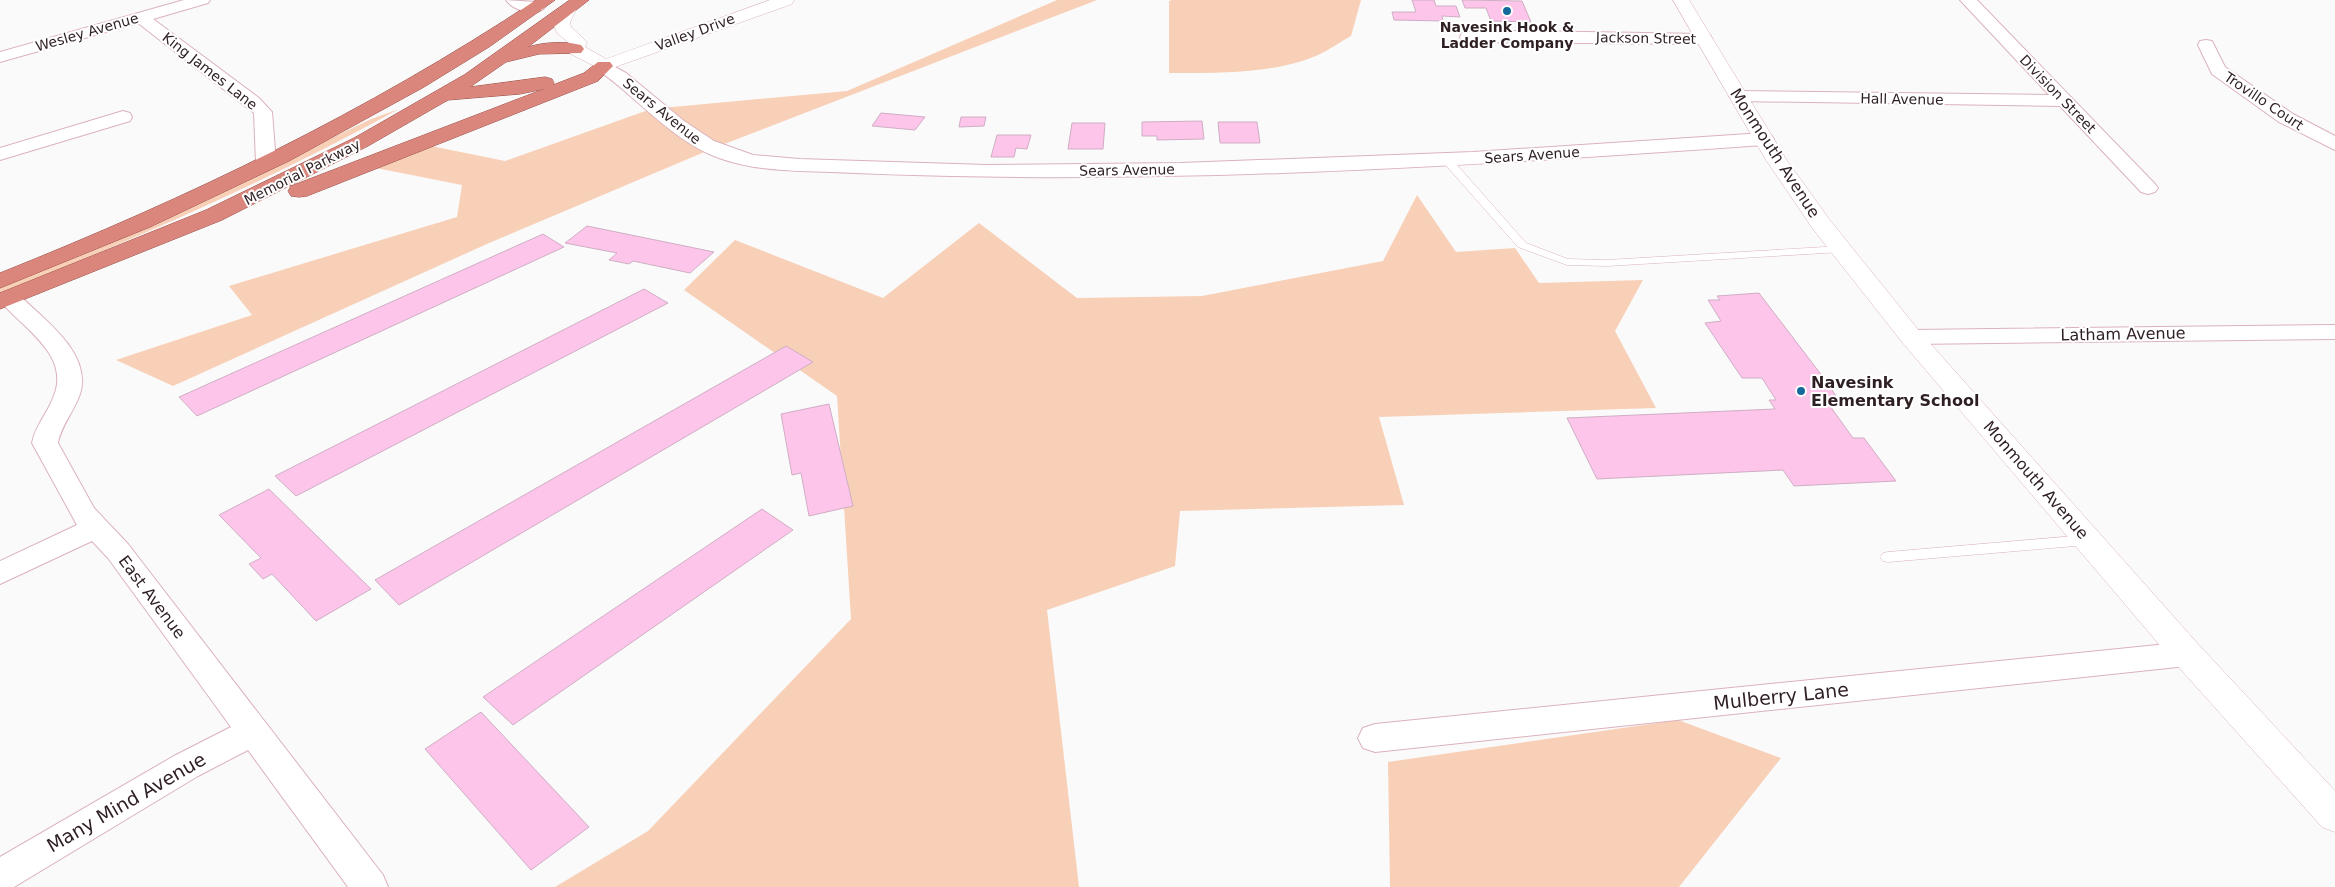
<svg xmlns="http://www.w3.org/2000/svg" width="2335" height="887" font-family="'DejaVu Sans',sans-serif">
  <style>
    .green { fill: #f8d0b8 }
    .building { fill: #fdc5ea; stroke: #cfaec4 }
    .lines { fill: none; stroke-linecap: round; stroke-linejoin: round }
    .service-casing { stroke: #dbb2bb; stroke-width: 1 }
    .minor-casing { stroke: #dbb2bb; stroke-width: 2 }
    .tertiary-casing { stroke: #dbb2bb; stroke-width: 1 }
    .trunk-casing { stroke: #994e47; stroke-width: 1 }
    .service { fill: #fff; fill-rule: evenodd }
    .minor { fill: #fff; fill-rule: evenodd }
    .tertiary { fill: #fff; fill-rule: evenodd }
    .trunk { fill: #db867c; fill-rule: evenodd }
    .poi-dot { fill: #156a9b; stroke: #fff; stroke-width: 2 }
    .labels { text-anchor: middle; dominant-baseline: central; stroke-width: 4; stroke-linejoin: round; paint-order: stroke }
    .far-poi-label { font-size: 14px; font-weight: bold; fill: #2e1f22; stroke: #fff }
    .far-street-label { font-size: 14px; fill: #2e1f22; stroke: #fff }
    .street-label { font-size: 16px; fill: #2e1f22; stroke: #fff }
    .poi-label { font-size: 16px; font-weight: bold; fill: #2e1f22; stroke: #fff; text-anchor: start }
    .near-street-label { font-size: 19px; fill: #2e1f22; stroke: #fff }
  </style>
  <rect width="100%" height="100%" fill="#fafafa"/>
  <path class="green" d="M1057 0H1097L714 148 489 243 173 386 116 360 252 315 229 286 457 217 462 185 376 168 431 146 505 161 651 109 847 91Z
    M1172 0H1361L1351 36C1340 42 1329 50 1318 55 1276 74 1215 73 1169 73V1Z
    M399 109C270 180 136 239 0 293V288L160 222 371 119Z
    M1417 195 1456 252 1515 248 1539 283 1643 280 1615 331 1656 408 1379 417 1404 505 1180 511 1175 566 1047 610 1079 887H555L648 831 851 619 837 396 684 290 735 240 883 298 979 223 1077 298 1202 296 1383 261Z
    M1678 720 1781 758 1679 887H1390L1388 762Z"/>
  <path class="building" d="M1412 0H1434L1436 6H1456L1460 17 1442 16 1443 21 1394 20 1392 12H1416Z
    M1462 0 1522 1 1531 22 1491 21 1486 8H1465Z
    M881 113 925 117 915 130 872 126Z
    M961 117H986L984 126 959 127Z
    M1202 121 1204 139 1157 140V136H1142V122Z
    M1218 122H1257L1260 143H1220Z
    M1072 123H1105L1103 149H1068Z
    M997 135H1031L1027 149 1016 148 1014 157H991Z
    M587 226 714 252 690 273 633 261 629 264 609 260 617 253 565 243Z
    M543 234 564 247 197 416 179 397Z
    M644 289 668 303 296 496 275 476Z
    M1759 293 1826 381 1842 405 1830 406 1853 438H1864L1896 481 1794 486 1783 470 1597 479 1567 418 1775 409 1769 400H1776L1762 378H1742L1705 323 1721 321 1708 300H1720L1717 296Z
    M786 346 813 362 399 605 375 580Z
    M829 404 853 506 809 516 801 473 792 475 781 414Z
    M269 489 371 589 316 621 272 574 263 579 249 564 261 558 219 515Z
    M762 509 793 530 513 725 483 697Z
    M481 712 589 827 531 870 425 749Z"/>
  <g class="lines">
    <defs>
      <path id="service" d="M1447 157 1451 158 1526 243 1568 259 1607 260 1842 246 1848 249 1842 252 1607 266 1567 265 1518 247 1443 162V158Z
        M2087 535 2092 536 2094 540 2092 544 2087 545 1888 562 1883 561 1880 557 1883 553 1888 552Z"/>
      <path id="minor" d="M184 0H210L208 3 153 19 259 98 272 112 276 163 273 167H259L256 163 254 113 138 23 0 62V52Z
        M506 0 537 2 545 7C536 18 513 10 506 0Z
        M1960 0H1977L2155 184 2158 188 2155 192 2148 194 2141 192 2060 106 1738 101 1732 100 1729 96 1732 92 1738 91 2049 95Z
        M1525 31 1704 34 1710 35 1712 39 1710 43 1704 44 1468 42 1462 41 1460 37 1462 33 1468 32Z
        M2206 40 2212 41 2225 67 2293 114 2335 136V150L2279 122 2212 74 2198 45 2200 41Z
        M604 61 626 73 684 121 714 141 753 155 799 159 986 165 1181 163 1473 152 1764 133 1771 135 1774 139 1771 143 1764 145C1494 164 1223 182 952 176 912 175 872 174 832 172 794 171 755 171 719 158 672 141 638 98 598 70L595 66 598 62Z
        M123 111 130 113 132 117 130 121 0 160V148Z
        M9 291 17 293C43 319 93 353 80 394 74 412 61 425 58 443L94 508 128 544 383 875 388 887H348L248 750 198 776 14 887H0V857L174 756 231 727 108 558 92 541 0 584V561L77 525 32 443C35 426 47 414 53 398 72 356 24 329 0 301L1 293Z
        M2335 325V339L1911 344 1903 342 1899 337 1903 332 1911 330Z
        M2187 642 2198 645 2203 654 2198 663 2187 666 1375 752 1363 748 1358 738 1363 728 1375 724Z"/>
      <path id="tertiary" d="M770 0H794L792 4 604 71 569 53 566 49 569 43 557 33 552 22 562 6H574L576 10 570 22 571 27 587 42 585 47 606 59Z
        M1673 0H1689L1786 159 1829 219 1920 332 2199 645 2335 791V832L2322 827 2175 663 1902 342 1813 229 1766 160Z"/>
      <path id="trunk" d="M536 0H555L489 47 424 87 289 161 150 227 0 288V273C190 197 365 113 536 0Z
        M570 0H589L528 47C544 42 565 41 581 45L584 49 581 53 539 54 506 62 470 87 545 77 552 79 554 83 553 85 584 73 598 62H610L613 66 598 81 307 196 299 197 291 196 288 191 291 186 544 89 520 94 448 100 368 146 222 220 0 309V293L206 210 354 138 464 75Z"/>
    </defs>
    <use href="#service" class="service-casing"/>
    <use href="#minor" class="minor-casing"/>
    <use href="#tertiary" class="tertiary-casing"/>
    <use href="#trunk" class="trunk-casing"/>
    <use href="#service" class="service"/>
    <use href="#minor" class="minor"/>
    <use href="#tertiary" class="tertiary"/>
    <use href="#trunk" class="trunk"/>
  </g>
  <g class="poi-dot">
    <circle cx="1507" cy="11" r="5"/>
    <circle cx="1801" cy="391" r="5"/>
  </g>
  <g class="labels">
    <g class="far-poi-label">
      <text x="1507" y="27">Navesink Hook &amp;<tspan x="1507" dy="16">Ladder Company</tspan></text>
    </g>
    <g class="far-street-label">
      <text transform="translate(87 32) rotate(-16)">Wesley Avenue</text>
      <text transform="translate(695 32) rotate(-20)">Valley Drive</text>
      <text transform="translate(1646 38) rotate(1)">Jackson Street</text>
      <text transform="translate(210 71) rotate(38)">King James Lane</text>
      <text transform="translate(2058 94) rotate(46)">Division Street</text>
      <text transform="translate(1902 99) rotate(1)">Hall Avenue</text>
      <text transform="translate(2264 101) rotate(34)">Trovillo Court</text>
      <text transform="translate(662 111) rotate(39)">Sears Avenue</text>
      <text transform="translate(1532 155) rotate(-4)">Sears Avenue</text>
      <text transform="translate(1127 170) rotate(-1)">Sears Avenue</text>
      <text transform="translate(302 172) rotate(-27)">Memorial Parkway</text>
    </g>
    <g class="street-label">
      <text transform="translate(1775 153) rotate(57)">Monmouth Avenue</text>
      <text transform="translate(2123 334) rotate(-1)">Latham Avenue</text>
      <text transform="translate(2036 480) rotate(49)">Monmouth Avenue</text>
      <text transform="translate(152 597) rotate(53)">East Avenue</text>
    </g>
    <g class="poi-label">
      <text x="1811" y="382">Navesink<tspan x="1811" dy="18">Elementary School</tspan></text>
    </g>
    <g class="near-street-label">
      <text transform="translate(1781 696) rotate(-6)">Mulberry Lane</text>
      <text transform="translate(126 802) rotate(-30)">Many Mind Avenue</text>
    </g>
  </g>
</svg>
